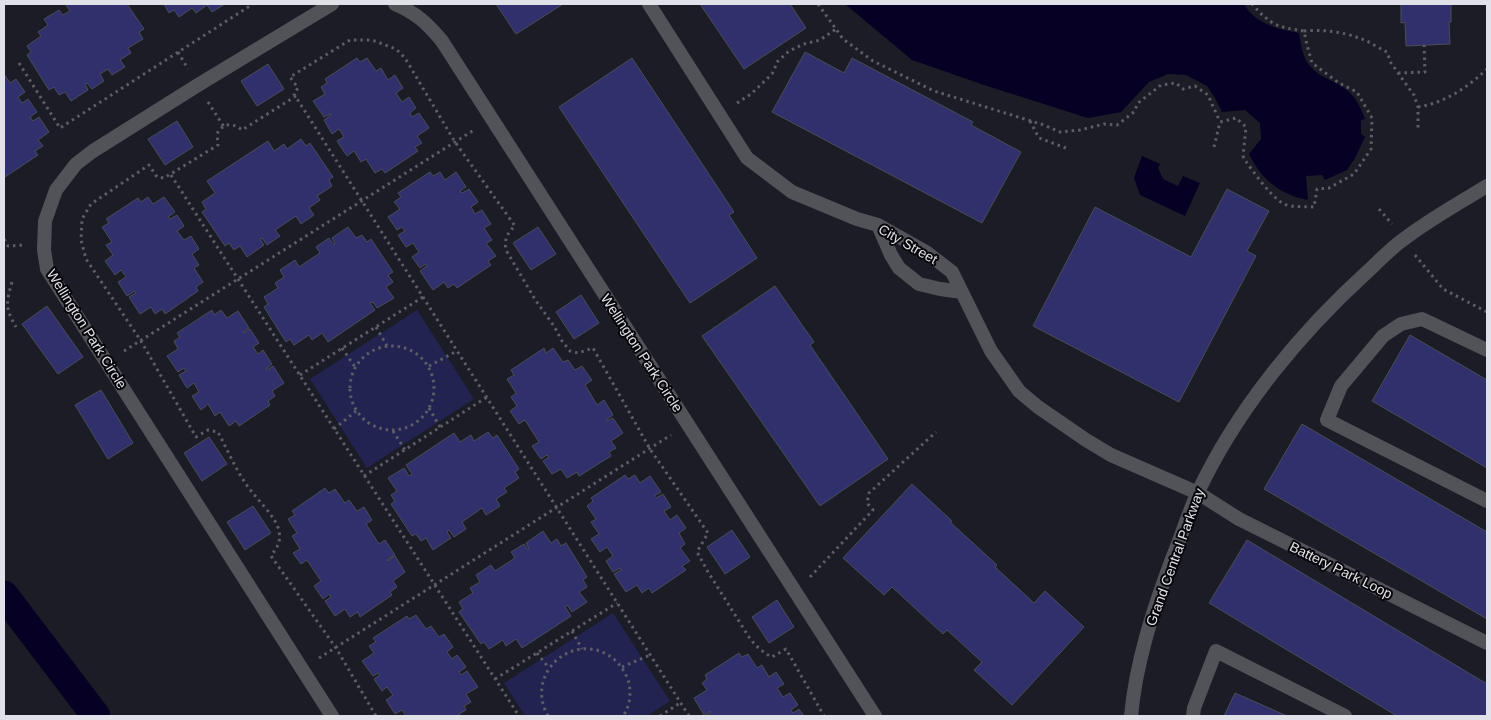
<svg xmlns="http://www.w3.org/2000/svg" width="1491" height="720" font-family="Arial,sans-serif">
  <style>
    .green { fill: #232351 }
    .water { fill: #050024 }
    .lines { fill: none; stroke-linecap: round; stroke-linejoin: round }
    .canal { stroke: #050024; stroke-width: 29 }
    .building { fill: #30306c; stroke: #4a4c57 }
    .path { stroke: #5c5d66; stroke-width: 3; stroke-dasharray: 2.5 4; stroke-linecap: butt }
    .service { stroke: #525358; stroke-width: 14 }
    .minor { stroke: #525358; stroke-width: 14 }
    .labels { text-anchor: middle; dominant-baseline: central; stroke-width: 4; stroke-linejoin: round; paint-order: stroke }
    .street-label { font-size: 14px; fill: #e1e2e9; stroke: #07070b }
  </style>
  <rect width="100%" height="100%" fill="#1b1c26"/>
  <path class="green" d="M417 310 474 399 367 468 310 379Z
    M613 613 670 701 647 716H525L504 683Z"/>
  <path class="water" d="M845 4H1244C1255 24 1278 29 1299 33 1301 44 1302 57 1310 66 1319 77 1332 80 1343 87 1355 95 1360 106 1365 119L1361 120V134L1365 137 1355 158 1347 170 1325 180 1322 175 1306 176 1308 200C1279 194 1262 180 1249 154L1261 139 1260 123 1245 110 1222 112 1215 98 1207 86 1186 75 1168 74 1149 82 1121 112 1088 118 987 86 912 60Z
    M1142 156 1160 164 1158 168 1163 179 1178 186 1183 176 1200 183 1185 216 1140 195 1134 178Z"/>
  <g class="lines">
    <path class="canal" d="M4 595 96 716"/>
  </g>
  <path class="building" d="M68 4H127L144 29 139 32 143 39 128 48 131 53 120 60 125 67 112 75 108 69 100 74 104 81 92 89 87 83 85 84 88 90 71 101 65 92 59 95 54 87 49 90 27 55 31 52 27 46 41 36 38 32 48 25 44 19 59 10 63 15 70 11 66 5Z
    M164 4H225L212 12 207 5 196 13 192 8 179 17 174 10 169 13Z
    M496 4H563L516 34Z
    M700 4H790L806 28 744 69Z
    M1401 4H1451V22H1449L1450 44 1406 46 1405 22 1401 23Z
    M805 52 844 73 852 58 973 122 971 125 1021 152 982 223 772 112Z
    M357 58 360 62 367 58 376 71 381 68 388 80 395 75 403 88 396 93 402 102 409 97 416 108 410 113 412 117 419 113 429 128 417 136 422 143 415 147 418 151 385 173 382 169 375 173 366 159 361 162 354 151 347 156 337 141 344 137 339 129 332 134 324 120 331 115 330 114 324 117 313 101 325 94 321 87 327 83 325 79Z
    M632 58 734 212 729 215 757 258 690 303 559 107Z
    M268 64 284 89 257 106 241 81Z
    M4 74 10 83 16 79 25 92 18 97 22 103 28 99 37 112 30 117 33 121 39 117 49 132 38 140 43 146 35 151 38 155 5 177 4 174Z
    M177 121 193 147 165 165 148 139Z
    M301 139 306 146 310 143 333 177 329 180 332 186 317 196 320 200 309 208 314 215 301 224 296 216 275 230 280 236 267 245 262 238 260 239 264 245 247 257 240 246 234 250 229 243 225 246 202 212 206 209 202 202 215 193 207 181 268 141 274 151 284 144 287 149Z
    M430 172 433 176 440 172 445 180 456 172 466 187 460 191 462 193 469 189 478 202 471 207 475 214 482 210 491 224 484 228 492 240 486 243 496 256 488 261 491 265 457 288 454 284 448 288 444 282 433 290 420 271 427 266 426 264 420 268 412 257 419 252 413 243 406 247 398 235 405 231 402 227 397 230 388 217 400 209 394 202 401 197 398 193Z
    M1227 189 1269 211 1247 251 1256 256 1179 402 1033 326 1095 207 1191 257Z
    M148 197 153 204 164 197 175 212 168 217 170 219 177 215 184 226 177 231 184 240 191 236 199 249 192 254 199 265 194 268 203 282 196 287 198 291 165 314 162 309 155 314 151 307 140 314 129 297 136 293 135 291 127 296 118 282 126 277 121 270 115 275 105 261 113 255 106 245 112 242 102 227 109 223 106 219 138 198 141 202Z
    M348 227 356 238 362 235 367 242 371 239 393 272 388 275 393 282 386 287 394 298 377 308 373 302 370 303 375 310 328 342 322 333 312 340 309 335 294 345 290 339 286 342 264 307 268 304 264 297 278 288 275 283 284 277 280 270 295 260 299 267 320 253 316 247 329 238 334 245 335 244 332 238Z
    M538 227 556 254 531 270 513 243Z
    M775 286 814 342 810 345 888 459 820 506 702 336Z
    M581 295 599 323 574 339 556 312Z
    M47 306 83 357 58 374 22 324Z
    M212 310 214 315 221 310 227 318 238 311 249 328 243 332 244 333 250 329 259 343 253 347 258 354 263 350 272 364 266 369 267 370 273 366 284 383 272 391 275 396 268 401 270 405 239 426 236 421 229 426 220 412 215 416 208 404 201 410 192 396 199 392 194 383 187 388 179 375 186 371 184 368 178 372 167 356 178 349 174 341 180 337 177 333Z
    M1410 335 1487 380V468L1372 401Z
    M544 348 546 353 553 348 563 362 568 360 575 370 582 366 592 380 585 385 597 405 604 400 613 415 606 420 607 421 613 418 623 433 611 441 616 448 609 452 611 456 579 476 577 472 567 478 561 469 552 474 543 461 549 457 547 455 541 459 532 446 539 442 525 420 519 424 510 411 517 406 511 397 516 393 507 379 514 375 511 370Z
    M101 390 133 443 108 459 75 405Z
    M1302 424 1487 532V619L1264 489Z
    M488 432 493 438 497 435 519 469 515 472 519 478 504 488 507 492 496 499 500 506 486 515 482 508 462 522 466 529 454 537 449 530 447 532 451 538 433 550 426 538 421 541 416 534 412 536 391 504 395 501 391 495 397 491 388 478 404 468 409 476 412 474 406 465 454 433 460 442 471 435 474 441Z
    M209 437 227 464 202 481 184 453Z
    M625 475 628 479 635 475 640 483 650 476 661 492 654 496 656 498 663 494 671 507 664 511 670 520 677 515 686 528 679 533 685 544 680 548 690 561 682 566 686 570 652 593 649 588 642 593 637 585 626 592 614 574 621 570 620 568 613 572 606 561 613 556 607 547 600 552 591 539 599 534 591 522 596 519 587 506 593 501 591 498Z
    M912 484 952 521 950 522 997 565 995 567 1034 603 1045 591 1084 627 1012 705 974 670 982 662 947 630 943 634 892 587 884 595 843 558Z
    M325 488 329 493 335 489 345 503 349 500 357 511 364 507 372 520 366 524 379 544 385 540 395 555 387 560 388 561 395 556 405 572 393 581 397 587 390 592 392 595 360 617 358 612 350 617 345 609 335 616 325 601 331 597 329 594 323 599 314 586 321 581 307 560 301 564 293 553 300 549 292 536 297 533 288 519 295 515 292 511Z
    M253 506 271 533 245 550 227 522Z
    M732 530 750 557 725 574 707 547Z
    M543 531 551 543 557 539 561 546 566 543 587 577 583 580 587 587 579 592 587 602 572 612 567 605 565 607 571 616 522 648 516 639 506 646 503 640 489 649 484 642 481 644 459 612 463 609 459 602 473 593 470 588 480 582 476 575 491 565 495 571 515 558 511 552 524 544 528 550 529 549 526 543Z
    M1247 540 1487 684V716H1397L1209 603Z
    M777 600 794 627 769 643 752 617Z
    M416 615 426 629 431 626 439 637 444 634 453 647 447 652 452 659 457 655 466 667 459 672 461 675 467 671 478 687 466 694 471 702 464 706 466 710 456 716H406L402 710 395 714 386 700 393 695 387 687 382 691 374 679 380 675 378 673 373 676 362 661 374 653 369 646 376 642 373 638 407 616 409 619Z
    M739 653 742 657 748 654 757 668 762 665 769 677 776 672 784 684 777 688 783 697 790 693 798 705 791 710 793 713 799 709 804 716H705L711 712 710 711 704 715 694 698 707 690 702 683 707 679 705 675Z
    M1235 693 1287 716H1224Z"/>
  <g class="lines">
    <path class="path" d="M818 4 843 39 873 61 934 91 1044 125 1060 132 1080 130 1104 124 1117 125 1134 112 1138 103 1161 85 1176 83 1183 89 1195 86 1208 95 1220 122
      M1304 31C1321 29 1343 32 1359 38 1369 41 1378 48 1387 52L1391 63 1398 73 1414 95 1418 107V130
      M178 52 188 69
      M19 63 60 128 253 4
      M1398 73 1425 72 1424 45
      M296 96 242 130C232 122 223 123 217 134L218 145 164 178 157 177 149 165 91 204 82 219 81 240 86 259 141 341 196 437 208 430 218 432C227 449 235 468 246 484 255 498 276 516 279 531 281 543 277 547 271 556L336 648 376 716
      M208 102 224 127
      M737 103 751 94 772 74 778 61 789 51 804 44 820 40 836 29
      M1418 107C1445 103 1468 87 1487 69
      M1030 121 1039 138 1066 148
      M1214 147 1220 122 1236 118 1246 127 1243 156 1245 160C1254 173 1269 194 1282 203 1291 208 1305 206 1314 207L1317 189 1329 188 1354 174 1371 149 1372 118 1357 92 1339 83 1312 63 1307 45 1304 31C1276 27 1271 25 1252 4
      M171 175 519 716
      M1379 209 1392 224
      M4 239 8 246 25 245
      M1415 255 1443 289 1487 312
      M12 282C6 303 5 308 16 327
      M376 327 387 346
      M350 388a42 42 0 1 1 84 0a42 42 0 1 1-84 0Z
      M342 348 355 367
      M124 351 474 130
      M429 366 457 351
      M300 375 423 297
      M429 408 440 427
      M334 429 356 411
      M393 431 405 450
      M364 476 487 397
      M810 577 873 510 867 503 869 493 936 432
      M572 631 582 649
      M537 653 549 668
      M319 658 671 435
      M622 667 650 655
      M495 679 617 603
      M548 716C522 670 581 625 618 663 623 669 627 676 629 683 631 695 630 706 623 716
      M660 716 680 703
      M689 716 294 94 298 88 290 77 350 40H372L396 49 405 58 455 142 515 226C507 233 504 240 506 250L536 301 554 326 562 341 570 351 578 353 593 348 650 449 708 533 697 552 708 572 747 634C753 644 762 652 772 657L786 649 824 716"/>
    <path class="service" d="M332 4 198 85 93 151 76 164 56 190 45 221 44 250 47 269 332 716
      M395 4C416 13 427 23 442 41L875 716
      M649 4 747 158 792 192 857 219 878 225 926 252 952 272 991 351 1019 391 1038 407 1086 440 1111 455 1198 493 1239 519 1487 643
      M878 225 891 255 899 268 919 284 940 289 962 292
      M1487 350 1422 319 1401 324 1383 336 1341 386 1327 420 1487 501
      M1193 716 1194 708 1216 651 1345 716"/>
    <path class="minor" d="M1131 716C1136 662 1153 610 1172 559 1181 537 1188 514 1198 492 1237 409 1300 333 1367 272 1379 261 1391 248 1404 239 1430 219 1459 203 1487 186"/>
  </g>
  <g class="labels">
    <g class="street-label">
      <text transform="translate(908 244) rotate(30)">City Street</text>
      <text transform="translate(87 329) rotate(58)">Wellington Park Circle</text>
      <text transform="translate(642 353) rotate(57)">Wellington Park Circle</text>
      <text transform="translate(1175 557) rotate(-70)">Grand Central Parkway</text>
      <text transform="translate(1341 570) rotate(26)">Battery Park Loop</text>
    </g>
  </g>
  <rect width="1491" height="720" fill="none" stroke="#e1e2e9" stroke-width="10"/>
</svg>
